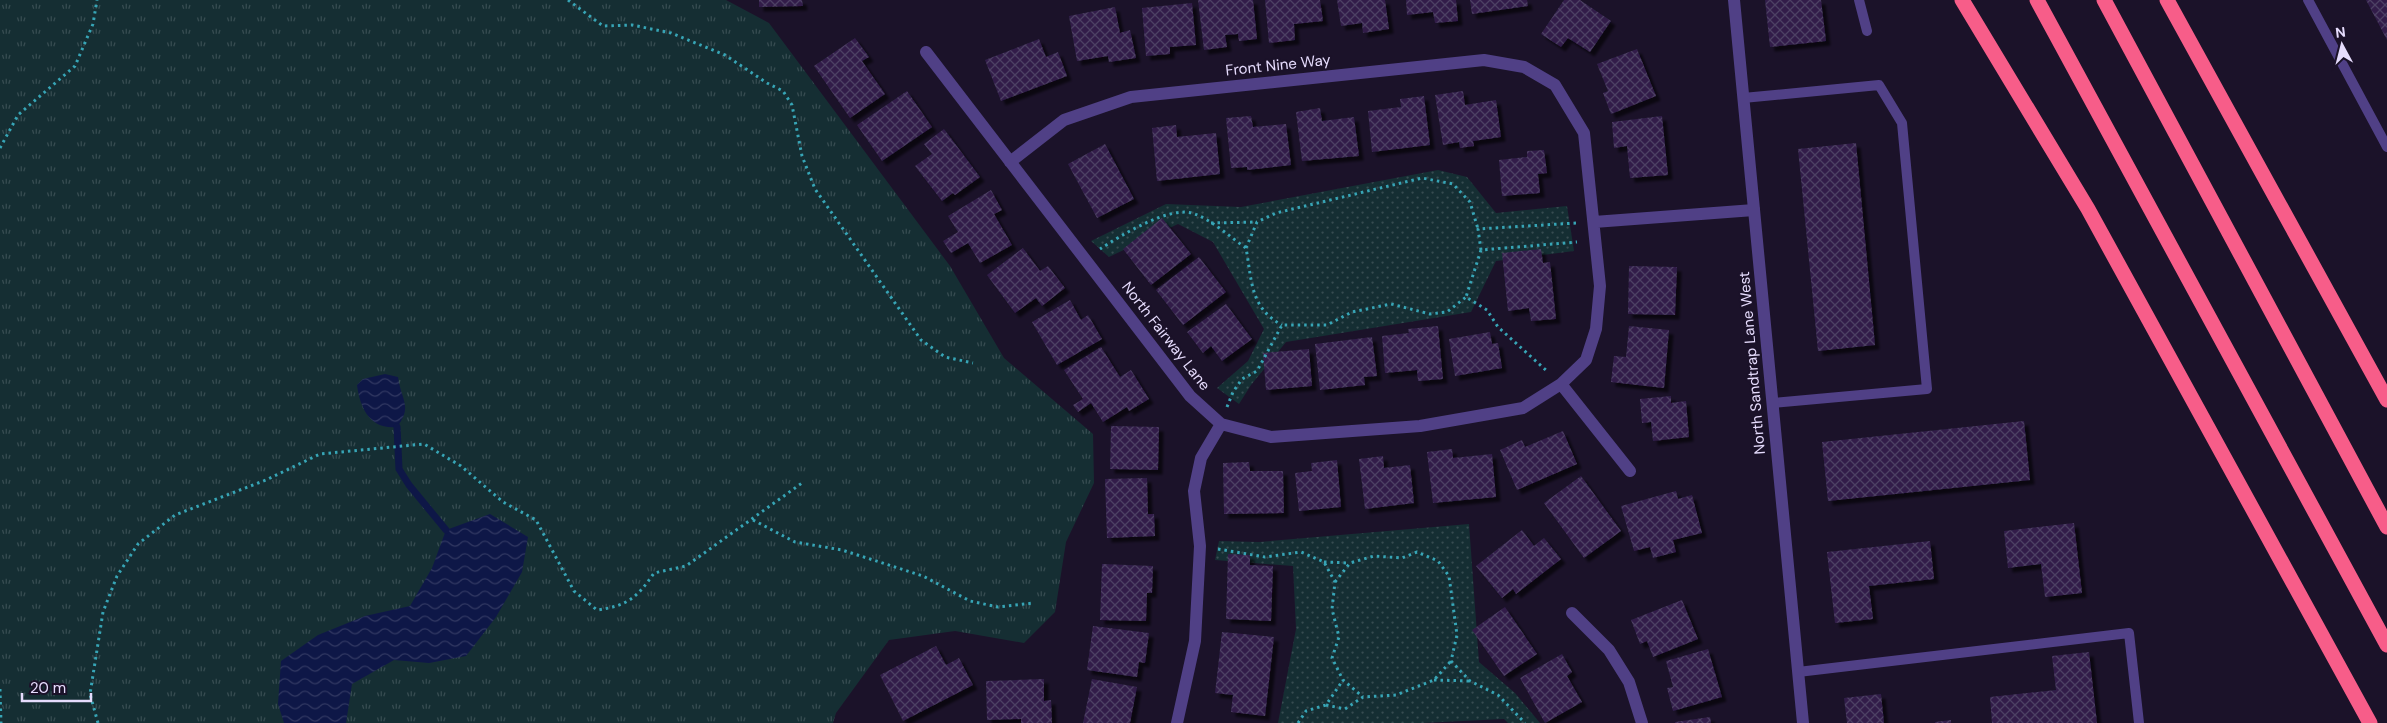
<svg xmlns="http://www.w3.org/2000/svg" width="2387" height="723" font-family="'DM Sans',sans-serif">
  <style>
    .grass { fill: url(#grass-tufts) }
    .park { fill: url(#park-dots) }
    .water { fill: url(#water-waves) }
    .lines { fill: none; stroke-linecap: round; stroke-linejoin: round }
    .stream { stroke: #0e1747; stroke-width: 7 }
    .building { fill: url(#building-cross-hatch); filter: url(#shadow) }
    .path { stroke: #37a5b6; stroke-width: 3; stroke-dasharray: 2.5 4; stroke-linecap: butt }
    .service { stroke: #504086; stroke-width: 10 }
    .minor { stroke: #504086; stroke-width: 12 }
    .tertiary { stroke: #504086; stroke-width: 12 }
    .motorway { stroke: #f75d89; stroke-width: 15 }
    .labels { text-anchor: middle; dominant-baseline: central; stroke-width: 4; stroke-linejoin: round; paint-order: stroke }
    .street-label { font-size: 15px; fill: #e6dcfd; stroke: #1b1229 }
  </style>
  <defs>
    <pattern id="grass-tufts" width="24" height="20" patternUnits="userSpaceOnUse" patternTransform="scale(1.25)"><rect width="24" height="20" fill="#152e33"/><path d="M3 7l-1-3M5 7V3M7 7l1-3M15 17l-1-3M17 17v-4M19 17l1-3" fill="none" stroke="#374c51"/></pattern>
    <pattern id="park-dots" width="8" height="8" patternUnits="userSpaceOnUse" patternTransform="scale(1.25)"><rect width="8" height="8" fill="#152e33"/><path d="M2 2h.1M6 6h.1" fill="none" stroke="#374c51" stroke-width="1.8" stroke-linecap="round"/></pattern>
    <pattern id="water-waves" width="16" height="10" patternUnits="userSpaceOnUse" patternTransform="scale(1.25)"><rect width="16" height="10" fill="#0e1747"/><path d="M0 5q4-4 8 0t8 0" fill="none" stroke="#313862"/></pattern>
    <pattern id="building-cross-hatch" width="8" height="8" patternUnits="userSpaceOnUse" patternTransform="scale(1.25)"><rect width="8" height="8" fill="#301f49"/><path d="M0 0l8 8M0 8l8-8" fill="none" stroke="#4e3f64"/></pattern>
    <filter id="shadow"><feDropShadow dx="4.5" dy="4.5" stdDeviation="1" flood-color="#0009"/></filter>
  </defs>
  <rect width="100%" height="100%" fill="#1b1229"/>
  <path class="grass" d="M0 0H726L769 23 950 266 1004 358 1093 434 1094 483 1066 542 1055 612 1024 643 955 631 889 640 836 713 833 723H0Z"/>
  <path class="park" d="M1438 170 1467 177 1496 213 1567 206 1574 251 1496 261 1471 312 1286 342 1251 385 1239 404 1217 388 1248 361 1264 329 1213 242 1178 224 1109 257 1091 241 1166 204 1241 207Z
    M1469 524 1479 662 1515 693 1540 723H1508L1504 719 1422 723H1278L1296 629 1293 566 1215 560 1219 541 1259 542Z"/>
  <path class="water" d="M385 374 398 377C401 400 413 406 397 427 370 430 360 408 357 385L363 379Z
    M490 514 528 537 522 572 496 617 466 656 429 663 394 660 352 684 346 723H284L278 704 281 661 318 635 365 616 410 606 432 568 446 530Z"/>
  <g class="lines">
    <path class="stream" d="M397 427 399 469 409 485 446 530"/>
  </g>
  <path class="building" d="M759 0H802L803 6 759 7Z
    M1198 0H1253L1257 39 1239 41 1238 34 1225 35 1227 47 1204 50Z
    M1265 0H1320L1323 21 1294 24 1295 40 1269 43Z
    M1337 0H1385L1389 29 1363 33 1362 23 1341 26Z
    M1406 0H1456L1458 21 1435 23 1433 12 1407 15Z
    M1470 0H1527L1528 6 1472 14Z
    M1564 0H1580L1611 21 1590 52 1568 38 1561 47 1541 34Z
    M1765 0H1821L1826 41 1770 47Z
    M2366 0H2387V40Z
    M1192 3 1196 45 1170 47V54L1146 56 1142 8Z
    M1115 7 1120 33 1130 30 1136 58 1109 62 1108 56 1077 61 1069 16Z
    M855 38 869 57 862 61 885 94 850 118 814 66Z
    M1039 39 1046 57 1058 52 1067 76 1001 101 985 60Z
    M1637 49 1656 96 1611 114 1603 93 1608 91 1597 64Z
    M907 91 932 127 882 161 857 125Z
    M1463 91 1465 105 1496 100 1501 137 1473 141 1474 146 1460 148 1459 142 1443 145 1435 95Z
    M1424 96 1430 145 1372 152 1368 111 1401 107 1400 99Z
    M1320 108 1322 121 1354 117 1359 156 1302 161 1296 112Z
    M1251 116 1253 127 1286 124 1291 165 1247 170V167L1231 168 1226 118Z
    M1662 116 1668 175 1630 178 1627 146 1614 148 1612 122Z
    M1176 125 1177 137 1216 133 1220 174 1157 181 1152 128Z
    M944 129 980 177 955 195 953 193 942 201 915 166 932 154 924 144Z
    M1856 143 1875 345 1818 351 1798 149Z
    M1105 144 1134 199 1097 218 1068 164Z
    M1544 150 1547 173 1538 174 1540 193 1502 196 1499 160 1527 157V151Z
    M991 190 1002 210 994 214 1012 245 980 263 968 243 951 253 943 241 958 232 948 216Z
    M1162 218 1191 254 1151 285 1123 249Z
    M1023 248 1040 271 1048 266 1065 288 1042 306 1036 298 1015 313 987 275Z
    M1541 249 1543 263 1550 262 1556 319 1531 321 1529 308 1508 311 1502 253Z
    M1199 257 1226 292 1183 325 1156 290Z
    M1629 266 1677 267 1675 315 1628 314Z
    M1070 300 1081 320 1088 315 1102 339 1057 365 1032 322Z
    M1226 304 1252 339 1222 361 1211 346 1203 353 1187 332Z
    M1438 326 1443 379 1418 381 1417 370 1385 373 1382 336 1409 333 1408 329Z
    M1629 326 1669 330 1664 388 1611 382 1614 356 1626 357Z
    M1490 332 1492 344 1498 343 1502 368 1455 376 1449 339Z
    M1372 337 1377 376 1364 377 1365 385 1320 390 1315 344Z
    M1101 347 1120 377 1131 370 1149 399 1129 411 1127 407 1103 422 1091 403 1078 412 1073 405 1083 399 1064 370Z
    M1309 349 1312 386 1266 390 1263 353Z
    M1671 396V403L1686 401 1689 437 1653 441 1651 422 1642 423 1640 399Z
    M2024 421 2030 480 1828 501 1822 442Z
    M1111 426 1159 427 1158 470 1110 469Z
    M1563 431 1577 464 1517 490 1500 450 1522 440 1525 447Z
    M1452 449 1453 458 1492 454 1496 497 1433 503 1427 452Z
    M1383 456 1384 468 1410 465 1414 503 1365 509 1359 459Z
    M1337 460 1341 507 1299 511 1295 473 1312 471 1311 463Z
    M1249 462 1250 471H1283L1284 513 1224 514 1223 463Z
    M1581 476 1621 531 1584 558 1544 503Z
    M1147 478 1148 514H1154L1155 536 1107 538 1105 479Z
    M1676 491 1678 499 1692 495 1702 533 1673 540 1676 552 1653 558 1650 547 1634 551 1621 506Z
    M2074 523 2082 593 2045 597 2041 564 2008 568 2004 531Z
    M1522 530 1534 546 1544 538 1561 559 1516 594 1513 589 1502 598 1476 566Z
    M1930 541 1934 579 1869 586 1873 619 1835 623 1827 552Z
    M1228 554 1250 555V565L1273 566 1271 621 1226 619Z
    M1102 564 1153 566 1152 593H1147L1146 621 1100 620Z
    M1682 600 1698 639 1653 657 1647 641 1640 644 1631 620Z
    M1505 607 1537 654 1504 676 1472 630Z
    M1093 626 1149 633 1145 663 1139 662 1137 677 1087 670Z
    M1222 632 1274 637 1265 716 1231 712 1233 695 1215 693Z
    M936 646 946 665 959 658 973 685 903 721 880 675Z
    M1708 649 1722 697 1673 711 1667 688 1673 687 1666 661Z
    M2089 652 2097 723H1992L1990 697 2056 690 2052 656Z
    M1562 654 1572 672 1567 676 1582 702 1545 723 1520 678Z
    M1044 679V701L1051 700 1052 723H1021V719L987 720 986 681Z
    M1092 679 1137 687 1130 723H1083Z
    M1881 694 1884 723H1847L1844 698Z
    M1710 717 1711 723H1675V722Z
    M1951 720V723H1935V722Z"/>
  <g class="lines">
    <path class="path" d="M568 0 603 26 632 25 671 33 725 55 767 83 783 91 792 105 802 156 815 189 921 340 945 357 973 363
      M0 148 18 115 75 66 93 24 97 0
      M1211 223 1257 222
      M1576 223 1478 229 1481 250 1577 242
      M1246 248 1257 222 1276 213 1422 178 1453 184 1470 202 1478 229
      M1100 249C1120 236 1171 204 1195 214 1213 221 1230 237 1246 248 1252 281 1250 308 1282 325
      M1481 250 1466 297 1487 310 1498 327 1548 372
      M1227 407 1233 392 1242 379 1257 371 1282 325H1327L1352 312 1391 304 1430 314 1447 312 1466 297
      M753 520 795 542 842 550 923 576 970 601 998 607 1034 603
      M1218 549 1265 557 1301 552 1324 562 1335 582 1332 609 1339 637 1332 658 1343 680 1363 697
      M1324 562 1349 563
      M1335 582 1350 563 1374 556 1402 558 1417 552 1438 561 1449 576 1457 635 1451 661 1470 681 1498 695 1525 723
      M1434 680 1470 681
      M0 689 1 723
      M1326 705 1345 709 1363 697 1396 695 1434 680 1451 661
      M98 723 90 694 103 612 117 576 138 544 175 515 266 480 320 454 424 444 461 466 503 502 536 520 574 591 597 610C627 606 637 598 654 573L686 566 802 483
      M1298 723 1306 711 1326 705 1343 680"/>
    <path class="service" d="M1859 0 1867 31
      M2308 0 2387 147
      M1743 98 1879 85 1902 123 1927 389 1773 403
      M1798 672 2129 633 2139 723"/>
    <path class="minor" d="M926 52 1190 396 1221 424 1271 437 1420 426 1523 408 1561 384 1586 360 1596 329 1600 286 1584 133 1555 85 1524 67 1484 60 1131 97 1064 120 1010 162
      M1594 222 1754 210
      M1561 384 1630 471
      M1572 613 1609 650 1629 682 1642 723
      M1177 723 1195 641 1200 546 1194 491 1201 458 1221 424"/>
    <path class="tertiary" d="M1734 0 1803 723"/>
    <path class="motorway" d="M1962 0 2088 209 2370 723
      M2037 0 2387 645
      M2104 0 2387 527
      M2167 0 2387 400"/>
  </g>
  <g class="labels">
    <g class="street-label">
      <text transform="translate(1278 65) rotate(-6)">Front Nine Way</text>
      <text transform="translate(1166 336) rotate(52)">North Fairway Lane</text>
      <text transform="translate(1752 363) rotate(-95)">North Sandtrap Lane West</text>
    </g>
  </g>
  <g transform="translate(2342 45) rotate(353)" stroke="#1b1229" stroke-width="4" paint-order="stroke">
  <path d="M0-4L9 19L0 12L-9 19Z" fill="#e6dcfd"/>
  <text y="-8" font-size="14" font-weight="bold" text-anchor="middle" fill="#e6dcfd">N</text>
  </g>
  <path d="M22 693v8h69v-8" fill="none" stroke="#e6dcfd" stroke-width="2.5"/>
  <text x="30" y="693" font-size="15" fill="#e6dcfd" stroke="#1b1229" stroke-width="4" paint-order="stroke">20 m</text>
</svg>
